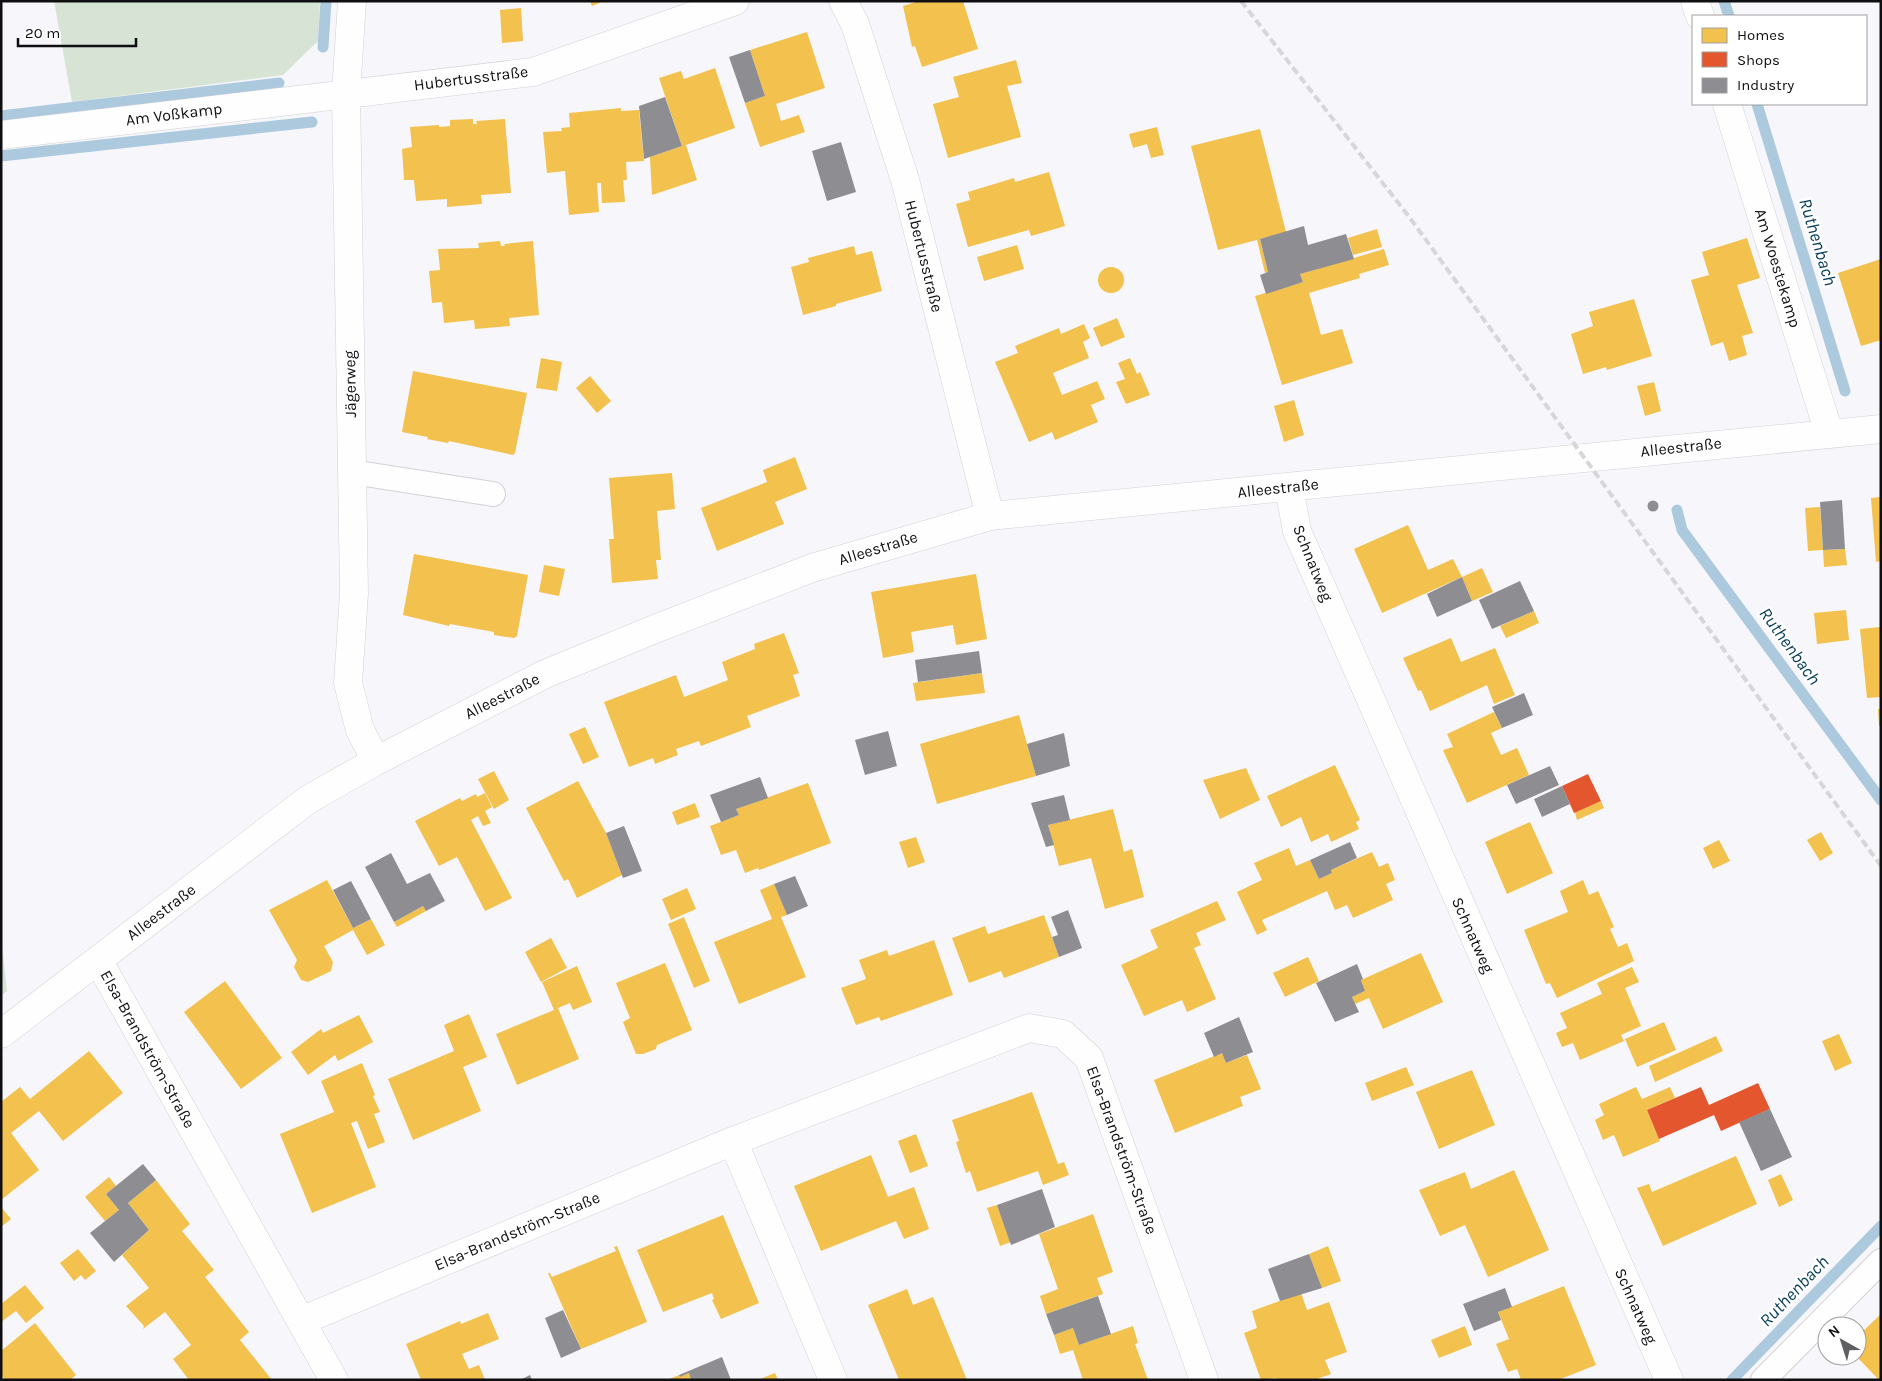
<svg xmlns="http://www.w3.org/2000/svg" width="1882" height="1381" font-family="Karla,sans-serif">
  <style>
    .green { fill: #d7e3d4 }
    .homes { fill: #f2c14e }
    .shops { fill: #e4572e }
    .industry { fill: #8d8d92 }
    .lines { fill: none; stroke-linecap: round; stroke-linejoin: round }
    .stream { stroke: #acc9de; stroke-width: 11 }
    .service-casing { stroke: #d2d2d6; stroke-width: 26 }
    .minor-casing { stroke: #d2d2d6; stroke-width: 29 }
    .service { stroke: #fefefe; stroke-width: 24 }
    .minor { stroke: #fefefe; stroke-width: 28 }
    .rail { stroke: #d7d7d9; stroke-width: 4; stroke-dasharray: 8 4; stroke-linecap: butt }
    .labels { text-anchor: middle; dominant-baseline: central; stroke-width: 5; stroke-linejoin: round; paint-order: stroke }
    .street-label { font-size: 16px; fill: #0f0f12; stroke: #fff }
    .water-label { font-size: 18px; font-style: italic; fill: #053d59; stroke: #fff }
  </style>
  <rect width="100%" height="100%" fill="#f6f6fb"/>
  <path class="green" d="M54 1H320L318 41 283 75 72 102Z
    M1 937 7 991 1 996Z"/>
  <path class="homes" d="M590 1H604L592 6Z
    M919 1H963L978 49 922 67 915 46 912 47 903 6Z
    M521 8 523 41 502 43 500 10Z
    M807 32 825 88 776 104 781 121 799 115 805 132 760 147 745 103 765 96 750 50Z
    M1016 60 1022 83 1007 86 1021 137 948 158 933 104 959 97 953 77Z
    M715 68 735 128 686 145 697 180 652 195 650 157 682 146 659 78 681 71 684 79Z
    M621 108V111L639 110 644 161 626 162 627 180H623L625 202 602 203 601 183H597L599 212 569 215 565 171 547 173 543 132 562 131 561 128 570 127 569 113Z
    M473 119V124H477L476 121 505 119 511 193 481 195 482 204 447 207V199L416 201 414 180H404L402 149 412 147 410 127 439 125V127L450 126V120Z
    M1157 127 1164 155 1151 158 1147 144 1133 148 1129 134Z
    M1260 129 1286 232 1260 239 1268 272 1265 273 1257 240 1218 250 1191 146Z
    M1049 172 1065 226 1031 236 1029 230 968 247 956 204 970 200 968 192 1014 178 1015 182Z
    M1377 229 1382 247 1353 255 1348 238Z
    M1747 238 1760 278 1737 285 1753 333 1742 336 1747 355 1729 361 1723 342 1711 346 1691 280 1709 275 1702 252Z
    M500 241 501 246H505L504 244 533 241 539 315 509 318 510 326 475 329 474 320 444 323 442 302 432 303 429 271 440 270 438 249 479 248 478 243Z
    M1017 245 1024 269 984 281 977 257Z
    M854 246 856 255 872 251 882 291 836 304V306L803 315 791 267 809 262 808 258Z
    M1384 249 1389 265 1359 274 1360 278 1309 293 1321 335 1342 329 1353 363 1282 385 1255 296 1303 282 1300 274Z
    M1881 259V340L1861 346 1838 273Z
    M1098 280a13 13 0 1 1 26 0a13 13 0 1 1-26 0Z
    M1634 299 1652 356 1607 370 1606 367 1583 374 1571 334 1593 326 1589 312Z
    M1117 318 1125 337 1101 347 1093 328Z
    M1084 324 1090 338 1083 342 1089 358 1053 373 1062 395 1097 381 1105 399 1091 405 1098 422 1055 440 1052 432 1029 442 995 362 1018 353 1015 346 1059 328 1061 334Z
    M541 358 562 362 557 391 536 388Z
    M1130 358 1137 374 1140 372 1150 395 1126 404 1116 382 1125 379 1118 363Z
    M413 371 527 393 515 453 513 455 449 441 448 443 427 439 428 437 402 432Z
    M590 376 611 401 597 413 576 388Z
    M1654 382 1661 411 1645 416 1637 386Z
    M1294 400 1304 435 1284 442 1274 406Z
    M795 457 807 489 775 502 784 524 717 551 701 508 767 482 763 470Z
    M672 473 675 509 657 511 661 560H656L658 579 612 583 609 539H614L609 478Z
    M1881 497V561L1876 562 1871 498Z
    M1820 507 1823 550 1808 551 1805 508Z
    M1408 525 1428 570 1453 559 1462 577 1482 568 1493 592 1472 601 1462 577 1382 613 1354 549Z
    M1845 549 1847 565 1824 567 1823 550Z
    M414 554 528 575 517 636 514 638 494 635V632L450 624 449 626 403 615Z
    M544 565 565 569 559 596 539 592Z
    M976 574 987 639 956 645 953 625 911 632 914 652 883 658 871 592Z
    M1846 610 1849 640 1817 644 1814 613Z
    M1534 611 1539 623 1506 638 1500 626Z
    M1881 627V697L1867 698 1860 629Z
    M784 633 799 673 793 675 800 696 747 716 751 727 701 746 699 741 676 749 678 755 655 764 653 758 629 767 604 702 676 675 684 697 728 680 722 662 755 649 754 644Z
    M1451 638 1461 662 1495 648 1515 695 1494 704 1487 685 1430 711 1421 690 1418 691 1403 658Z
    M982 673 985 693 916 701 913 683Z
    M1878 709H1881V726H1879Z
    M1494 712 1502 728 1491 733 1501 755 1517 748 1529 775 1467 803 1443 750 1453 747 1447 734Z
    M1019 715 1036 776 937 804 920 744Z
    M585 727 599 757 583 764 569 734Z
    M1335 765 1360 820 1356 822 1359 829 1331 842 1328 834 1311 842 1301 817 1281 827 1267 796Z
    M1246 768 1260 800 1220 819 1203 780Z
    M494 771 509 800 494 809 478 779Z
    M578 781 606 833 622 875 577 898 568 879 564 881 526 808Z
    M808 783 831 843 759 870 758 868 745 873 736 850 721 855 710 826 739 815 736 809Z
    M485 793 492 807 485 811 491 823 483 826 478 816 471 820 512 898 485 911 457 857 439 866 415 821 460 798 462 801 476 794 477 797Z
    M1601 801 1604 808 1577 820 1575 812Z
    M695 803 700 817 677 825 672 812Z
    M1113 809 1124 852 1132 849 1144 897 1105 909 1091 858 1059 866 1048 825Z
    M1530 822 1553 873 1507 894 1485 842Z
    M1821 832 1833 853 1820 861 1807 840Z
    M916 837 925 862 908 868 899 842Z
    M1719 840 1730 861 1713 869 1703 848Z
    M1289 848 1296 866 1310 860 1319 879 1332 873 1331 870 1372 852 1379 867 1388 863 1395 880 1386 884 1393 900 1353 918 1347 905 1335 910 1327 891 1262 920 1267 930 1257 935 1237 892 1262 880 1254 863Z
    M327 880 353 928 371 919 385 945 367 955 353 930 324 946 333 962 331 971 308 982 301 980 294 967 297 960 269 910Z
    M1583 880 1589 895 1598 891 1614 927 1610 929 1618 947 1627 943 1634 961 1557 998 1550 983 1546 984 1524 930 1568 912 1560 891Z
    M774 884 787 915 781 917 806 977 739 1004 714 942 772 919 760 890Z
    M687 888 696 909 671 920 662 899Z
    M1217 901 1226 920 1196 933 1201 945 1194 948 1216 999 1187 1012 1182 1000 1144 1016 1121 965 1158 948 1150 930Z
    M423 906 426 911 397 927 394 922Z
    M1044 915 1059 957 1004 978 1001 971 969 983 952 938 985 926 988 934Z
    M684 917 710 981 694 988 668 924Z
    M551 938 567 968 541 982 525 952Z
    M934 940 953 995 881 1021 879 1017 856 1025 841 988 866 979 859 960 887 950 889 956Z
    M1421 953 1443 1002 1383 1029 1369 998 1355 1004 1352 997 1365 991 1361 980Z
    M1308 957 1319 981 1285 997 1273 973Z
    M665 963 692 1030 657 1045 656 1049 643 1054H636L623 1022 630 1018 616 983Z
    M577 966 592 1002 573 1010 570 1003 558 1008 579 1059 517 1085 496 1034 554 1010 542 982Z
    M1632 967 1639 982 1625 988 1641 1026 1621 1035 1624 1041 1580 1060 1573 1043 1562 1047 1556 1033 1567 1028 1560 1013 1602 994 1597 983Z
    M225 981 282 1058 241 1089 184 1012Z
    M469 1014 487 1057 463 1067 481 1111 413 1140 388 1079 454 1051 444 1025Z
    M359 1015 373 1042 338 1061 335 1055 308 1075 291 1052 321 1029 323 1033Z
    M1664 1022 1676 1050 1637 1067 1625 1039Z
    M1839 1034 1852 1063 1835 1071 1822 1041Z
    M1716 1036 1723 1051 1655 1082 1649 1066Z
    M89 1051 123 1093 63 1141 39 1111 11 1133 39 1170 1 1200V1102L20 1087 30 1099Z
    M1222 1053 1226 1063 1247 1055 1261 1089 1240 1097 1243 1106 1175 1133 1154 1080Z
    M362 1063 375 1095 373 1096 380 1112 374 1114 385 1142 368 1149 357 1121 351 1123 376 1187 312 1213 280 1134 334 1112 321 1081Z
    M1406 1067 1414 1085 1372 1101 1365 1083Z
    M1472 1070 1495 1125 1439 1149 1416 1092Z
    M1636 1087 1642 1099 1670 1087 1675 1098 1647 1110 1660 1141 1623 1157 1614 1135 1603 1140 1595 1120 1604 1115 1599 1104Z
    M1032 1092 1058 1164 1064 1162 1069 1175 1043 1185 1038 1171 977 1192 970 1171 966 1173 956 1142 959 1141 952 1120Z
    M916 1134 928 1166 910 1173 898 1141Z
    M871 1155 888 1197 914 1187 929 1229 904 1239 896 1221 821 1251 794 1186Z
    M1736 1156 1757 1204 1663 1246 1637 1188 1649 1184 1652 1192Z
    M1514 1170 1549 1250 1488 1277 1465 1225 1440 1236 1419 1190 1465 1172 1471 1189Z
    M1781 1174 1793 1200 1779 1207 1768 1180Z
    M109 1177 116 1186 106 1194 119 1210 105 1221 85 1197Z
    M156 1180 190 1224 182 1231 214 1270 205 1277 249 1332 240 1340 272 1380H189L173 1359 191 1345 165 1312 143 1329 144 1326 126 1306 149 1288 122 1255 149 1230 128 1203Z
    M997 1205 1011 1242 1000 1246 987 1208Z
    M1 1207 11 1219 1 1227Z
    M1093 1214 1113 1272 1097 1278 1103 1294 1046 1314 1040 1296 1058 1289 1039 1234Z
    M723 1215 759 1303 721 1319 712 1300 714 1299 712 1293 663 1312 637 1250Z
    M617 1246 647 1322 581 1349 548 1273H550L552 1277 616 1251 614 1247Z
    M1328 1246 1341 1281 1322 1288 1309 1254Z
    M78 1249 96 1271 85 1280 81 1275 74 1281 60 1263Z
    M25 1285 44 1308 26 1323 16 1311 1 1322V1304Z
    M1564 1286 1596 1365 1558 1380H1521L1517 1369 1508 1372 1496 1344 1509 1339 1498 1312Z
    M907 1289 913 1305 933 1297 967 1380H899L868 1305Z
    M1301 1293 1307 1310 1329 1302 1347 1352 1325 1360 1331 1374 1314 1380H1277L1276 1378 1261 1380 1244 1333 1257 1328 1252 1311Z
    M488 1313 499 1339 462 1354 469 1369 479 1365 485 1380H421L406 1344 460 1321 461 1324Z
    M1881 1314V1380H1879L1857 1357V1344L1864 1338 1860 1334Z
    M35 1323 76 1375 70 1380H5L1 1375V1351Z
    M1133 1326 1138 1343 1135 1344 1148 1380H1083L1073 1350 1060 1354 1054 1335 1073 1328 1079 1345Z
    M1465 1326 1472 1345 1439 1358 1431 1340Z
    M689 1373 691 1380H667L679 1375 680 1377Z
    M775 1373 778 1380H758Z"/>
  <path class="shops" d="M1588 774 1601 801 1574 813 1562 786Z
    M1758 1083 1770 1109 1721 1131 1714 1115 1659 1139 1647 1110 1701 1087 1709 1105Z"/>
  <path class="industry" d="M750 50 765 96 745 103 729 57Z
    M665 97 682 146 644 159 639 106Z
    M841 142 856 192 827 201 812 151Z
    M1304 226 1308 245 1346 234 1354 259 1300 274 1303 282 1266 294 1260 275 1268 272 1260 239Z
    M1842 500 1845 549 1823 550 1820 502Z
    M1647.5 506a5.5 5.5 0 1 1 11 0a5.5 5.5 0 1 1-11 0Z
    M1462 577 1472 601 1437 617 1427 594Z
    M1520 581 1534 611 1492 629 1479 600Z
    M979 651 982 673 918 682 915 660Z
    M1524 693 1533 715 1502 728 1492 707Z
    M888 731 897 766 865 775 855 740Z
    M1064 733 1070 766 1036 776 1027 744Z
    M1550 766 1559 785 1516 804 1507 785Z
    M760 777 768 798 736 809 739 815 721 822 710 795Z
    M1562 786 1570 804 1542 817 1534 799Z
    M1064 795 1070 820 1048 825 1054 845 1046 847 1031 803Z
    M624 826 642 871 623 878 606 833Z
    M1350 842 1357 858 1331 870 1332 873 1319 879 1310 860Z
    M391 853 407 884 430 873 445 901 426 911 423 906 394 922 365 867Z
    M795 876 808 906 787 915 774 884Z
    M351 881 371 919 353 928 333 890Z
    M1068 910 1082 948 1059 957 1052 937 1058 935 1051 917Z
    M1357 964 1363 979 1361 980 1365 991 1352 997 1359 1012 1335 1022 1316 983Z
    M1239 1017 1253 1052 1226 1063 1222 1053 1214 1057 1204 1033Z
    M1770 1109 1792 1157 1761 1171 1739 1122Z
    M143 1164 156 1180 128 1203 149 1230 114 1262 90 1233 119 1210 106 1194Z
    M1042 1189 1055 1227 1011 1245 997 1205Z
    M1309 1254 1322 1288 1280 1301 1268 1269Z
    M1505 1288 1512 1307 1498 1312 1501 1320 1474 1331 1463 1304Z
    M1098 1296 1111 1334 1079 1345 1073 1328 1054 1335 1046 1314Z
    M563 1310 581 1349 561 1358 545 1318Z
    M722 1357 731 1380H691L689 1373 680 1377 679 1375Z
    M530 1375 532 1380H520Z"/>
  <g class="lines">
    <path class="stream" d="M1724 1 1729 16
      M323 47 326 1
      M1757 104 1845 391
      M1 116 279 83
      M1 156 312 122
      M1677 510 1682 530 1881 800
      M1732 1380 1881 1226"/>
    <defs>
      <path id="service" d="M352 472 493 494
        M1763 1380 1881 1261"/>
      <path id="minor" d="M352 1 346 93 354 593 348 683 360 730 376 761
        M843 1 855 24 905 180 990 516
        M1695 1 1700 16
        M1727 104 1829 433
        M1 135 533 72 735 1
        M1289 487 1297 531 1669 1380
        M98 960 334 1380
        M1 1034 309 799 376 761 545 674 660 627 812 568 990 516 1881 429
        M733 1141 833 1380
        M301 1321 733 1141 1029 1028 1063 1034 1089 1058 1204 1380"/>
    </defs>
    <use href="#service" class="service-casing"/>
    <use href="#minor" class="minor-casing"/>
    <use href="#service" class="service"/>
    <use href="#minor" class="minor"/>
    <path class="rail" d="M1241 1 1410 218 1881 866"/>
  </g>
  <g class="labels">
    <g class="street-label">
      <text transform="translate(471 78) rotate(-7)">Hubertusstraße</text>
      <text transform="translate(174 114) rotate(-7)">Am Voßkamp</text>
      <text transform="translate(924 256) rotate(76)">Hubertusstraße</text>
      <text transform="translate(1778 268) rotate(73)">Am Woestekamp</text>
      <text transform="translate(350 384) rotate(-91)">Jägerweg</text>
      <text transform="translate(1681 447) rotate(-6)">Alleestraße</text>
      <text transform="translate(1278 488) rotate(-6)">Alleestraße</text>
      <text transform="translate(878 548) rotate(-17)">Alleestraße</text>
      <text transform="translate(1313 563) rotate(68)">Schnatweg</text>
      <text transform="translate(502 696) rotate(-27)">Alleestraße</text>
      <text transform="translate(161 912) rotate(-37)">Alleestraße</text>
      <text transform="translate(1473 935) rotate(66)">Schnatweg</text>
      <text transform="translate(148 1049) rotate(61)">Elsa-Brandström-Straße</text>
      <text transform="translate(1122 1150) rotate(70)">Elsa-Brandström-Straße</text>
      <text transform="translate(517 1231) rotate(-23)">Elsa-Brandström-Straße</text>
      <text transform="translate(1636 1306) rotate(66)">Schnatweg</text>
    </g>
    <g class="water-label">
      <text transform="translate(1818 242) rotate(73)">Ruthenbach</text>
      <text transform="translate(1790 646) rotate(54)">Ruthenbach</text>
      <text transform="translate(1794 1291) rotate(-46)">Ruthenbach</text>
    </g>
  </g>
  <rect width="1882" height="1381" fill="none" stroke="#0f0f12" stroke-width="5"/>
  <rect x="1692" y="15" width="175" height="90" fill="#ffffff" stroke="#9f9fa0"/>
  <rect x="1702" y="28" width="25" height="15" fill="#f2c14e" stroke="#9f9fa0"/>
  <text x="1737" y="40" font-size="15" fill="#0f0f12">Homes</text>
  <rect x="1702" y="52" width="25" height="15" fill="#e4572e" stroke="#9f9fa0"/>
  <text x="1737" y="65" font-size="15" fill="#0f0f12">Shops</text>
  <rect x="1702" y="78" width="25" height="15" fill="#8d8d92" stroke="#9f9fa0"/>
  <text x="1737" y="90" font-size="15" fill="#0f0f12">Industry</text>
  <g transform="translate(1842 1341) rotate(321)"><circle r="24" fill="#ffffff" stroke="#9f9fa0"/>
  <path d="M0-4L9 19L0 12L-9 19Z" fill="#606064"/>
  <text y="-8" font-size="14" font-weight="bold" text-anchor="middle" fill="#0f0f12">N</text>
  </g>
  <path d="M18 38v8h118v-8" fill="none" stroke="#0f0f12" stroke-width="2.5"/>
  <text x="25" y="38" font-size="15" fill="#0f0f12" stroke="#ffffff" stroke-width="4" paint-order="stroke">20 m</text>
</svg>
